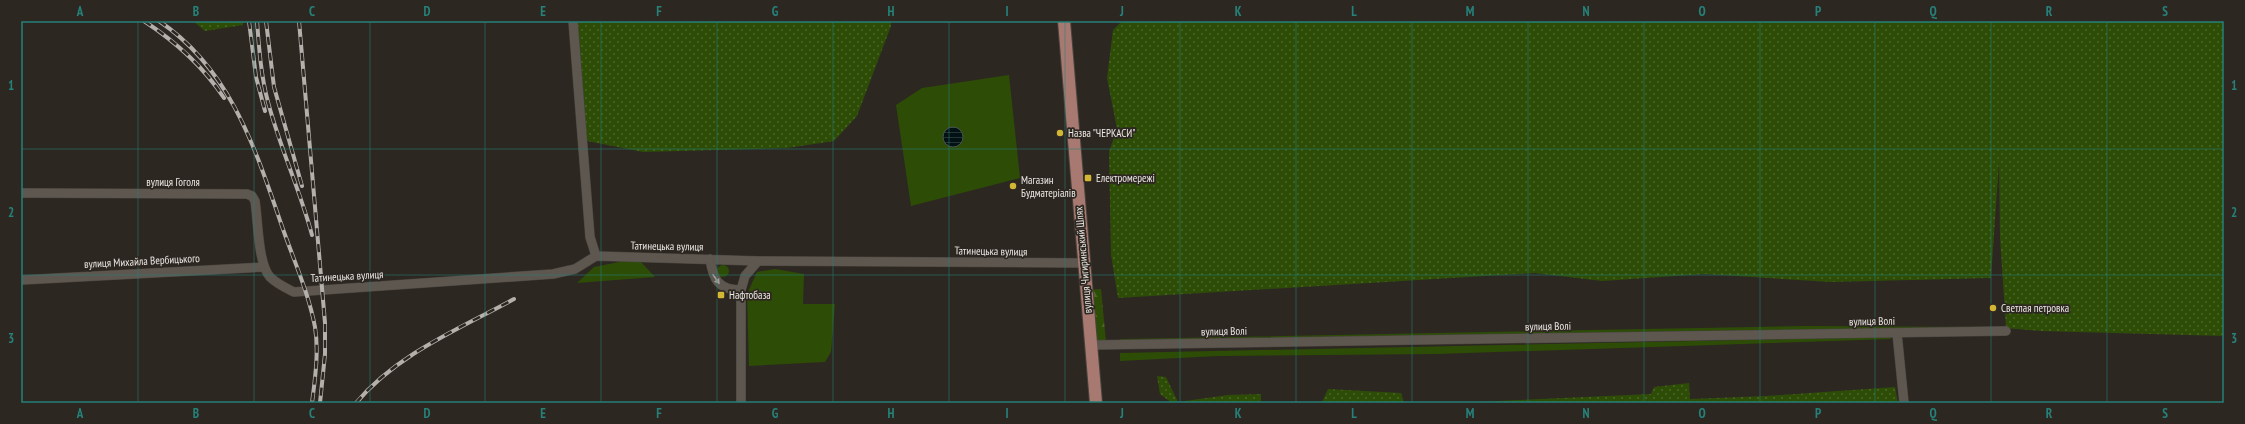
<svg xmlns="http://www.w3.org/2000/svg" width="2245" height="424" font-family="'PT Sans Narrow',sans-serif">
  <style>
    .grass { fill: #2d4d07 }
    .forest { fill: url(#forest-firs) }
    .park { fill: url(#park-dots) }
    .water { fill: url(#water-rules); stroke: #485152 }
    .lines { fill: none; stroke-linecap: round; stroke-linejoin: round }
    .street-casing { stroke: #48443e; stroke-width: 10 }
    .primary-casing { stroke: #48443e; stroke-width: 14 }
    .street { stroke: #5e5750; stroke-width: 9 }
    .primary { stroke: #a87970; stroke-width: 12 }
    .rail-casing { stroke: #b4b0ab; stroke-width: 4 }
    .rail { stroke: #2d2721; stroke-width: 2.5; stroke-dasharray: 8; stroke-linecap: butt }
    .oneway { fill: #a49f9a }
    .grid { fill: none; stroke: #25817a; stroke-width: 1; stroke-opacity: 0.55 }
    .poi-dot { fill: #d2b735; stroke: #2d2721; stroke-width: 1.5 }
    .labels { text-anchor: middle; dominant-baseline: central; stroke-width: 3.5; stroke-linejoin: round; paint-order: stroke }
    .poi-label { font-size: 11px; fill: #ebe7e3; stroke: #2d2721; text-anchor: start }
    .street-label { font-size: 11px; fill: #ebe7e3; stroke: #2d2721 }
    .neatline { fill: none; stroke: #25817a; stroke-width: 1.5 }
    .grid-label { font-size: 13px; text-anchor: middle; font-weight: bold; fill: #25817a }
  </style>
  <defs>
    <pattern id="forest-firs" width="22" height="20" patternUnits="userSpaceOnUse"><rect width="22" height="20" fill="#2d4d07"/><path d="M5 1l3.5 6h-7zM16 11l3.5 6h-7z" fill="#4c672b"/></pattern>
    <pattern id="park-dots" width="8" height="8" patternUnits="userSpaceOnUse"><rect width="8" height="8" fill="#2d4d07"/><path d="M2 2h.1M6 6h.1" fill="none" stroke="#4c672b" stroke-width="1.8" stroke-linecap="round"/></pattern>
    <pattern id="water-rules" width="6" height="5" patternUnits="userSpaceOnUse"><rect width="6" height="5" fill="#021114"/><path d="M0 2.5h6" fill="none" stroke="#273436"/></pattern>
  </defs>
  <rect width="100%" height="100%" fill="#2d2721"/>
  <path class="grass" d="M1009 75 1020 178 911 206 896 105 922 88Z
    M629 260 641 262 655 277 577 283 594 267Z
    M717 271a6 6 0 1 1 12 0a6 6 0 1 1-12 0Z
    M775 269 804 274 803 304H835L831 352 825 362 749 366 747 294 757 272Z
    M1808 326 1993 327 1120 343V339Z
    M1890 337 1891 339 1437 354 1218 356 1120 361V353Z"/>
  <path class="forest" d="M1101 289 1106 342H1093L1089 290Z"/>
  <path class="park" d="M193 21H243V25L205 31Z
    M572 21H891V26L857 116 834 141 787 148 643 152 582 140Z
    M1122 21H2224V336L2041 331 2006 328 2000 237 1999 162 1991 278 1831 282 1705 274 1602 281 1535 273 1118 298 1111 255 1109 152 1117 129 1107 78 1113 30Z
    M1157 376 1166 377 1178 402 1228 395 1261 394V403H1172L1160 394Z
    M1689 383 1690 399 1766 396 1895 387 1898 403H1454L1651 394 1654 387Z
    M1328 389 1401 393 1404 403H1272L1322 402Z"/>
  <path class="water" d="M943 137a10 10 0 1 1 20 0a10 10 0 1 1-20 0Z"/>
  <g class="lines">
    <defs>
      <path id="street" d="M573 21 590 237 596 256
        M21 193 247 194 252 196 255 201C258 220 258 264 270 277 277 284 286 288 294 292L553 274 575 269 596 256 758 261 1084 263
        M710 259C713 279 718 290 741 290
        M21 280 264 267
        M1897 333 1904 403
        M1091 345 2006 331
        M741 403V290L745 276 758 261"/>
      <path id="primary" d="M1064 21 1096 403"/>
    </defs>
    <use href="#street" class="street-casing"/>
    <use href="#primary" class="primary-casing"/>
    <use href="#street" class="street"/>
    <use href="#primary" class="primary"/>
    <defs>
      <path id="rail" d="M144 21C176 42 203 66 224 98
        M159 21C233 71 256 152 284 232 295 263 309 295 315 327 319 352 315 379 312 403
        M249 21 256 77 265 111
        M257 21C259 48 261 76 268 102 280 148 300 190 312 235
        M266 21 274 87 302 186
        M299 21 325 323V354L320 403
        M356 403C397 354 459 329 514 299"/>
    </defs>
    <use href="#rail" class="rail-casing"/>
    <use href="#rail" class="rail"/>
  </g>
  <defs><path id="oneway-solid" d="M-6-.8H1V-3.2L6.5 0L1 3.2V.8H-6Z"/></defs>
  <use class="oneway" href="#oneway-solid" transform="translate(716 279) rotate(55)"/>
  <path class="grid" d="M138 21V403M254 21V403M370 21V403M485 21V403M601 21V403M717 21V403M833 21V403M949 21V403M1065 21V403M1180 21V403M1296 21V403M1412 21V403M1528 21V403M1644 21V403M1760 21V403M1875 21V403M1991 21V403M2107 21V403M21 149H2224M21 275H2224"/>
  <g class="poi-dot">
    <circle cx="1060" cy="133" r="4"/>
    <rect x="1084" y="174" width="8" height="8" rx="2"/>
    <circle cx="1013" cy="186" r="4"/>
    <rect x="717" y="291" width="8" height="8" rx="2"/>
    <circle cx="1993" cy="308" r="4"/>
  </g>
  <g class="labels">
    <g class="poi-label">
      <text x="1068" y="133">Назва "ЧЕРКАСИ"</text>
      <text x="1096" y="178">Електромережі</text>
      <text x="1021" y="180">Магазин<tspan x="1021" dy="13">Будматеріалів</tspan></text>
      <text x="729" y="295">Нафтобаза</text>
      <text x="2001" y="308">Светлая петровка</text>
    </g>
    <g class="street-label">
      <text x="173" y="182">вулиця Гоголя</text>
      <text transform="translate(667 246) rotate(1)">Татинецька вулиця</text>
      <text transform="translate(991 251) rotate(1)">Татинецька вулиця</text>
      <text transform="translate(1083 260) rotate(-95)">вулиця Чигиринський Шлях</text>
      <text transform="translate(142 261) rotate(-3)">вулиця Михайла Вербицького</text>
      <text transform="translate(347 276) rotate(-3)">Татинецька вулиця</text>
      <text transform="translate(1872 321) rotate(-1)">вулиця Волі</text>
      <text transform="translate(1548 326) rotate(-1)">вулиця Волі</text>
      <text transform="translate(1224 331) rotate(-1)">вулиця Волі</text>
    </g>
  </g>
  <rect width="2245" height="424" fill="none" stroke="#2d2721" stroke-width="44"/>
  <rect x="22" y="22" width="2201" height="380" class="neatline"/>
  <g class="grid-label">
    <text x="80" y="16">A</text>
    <text x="196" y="16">B</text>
    <text x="312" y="16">C</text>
    <text x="427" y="16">D</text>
    <text x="543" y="16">E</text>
    <text x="659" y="16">F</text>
    <text x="775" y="16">G</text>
    <text x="891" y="16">H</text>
    <text x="1007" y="16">I</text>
    <text x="1122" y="16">J</text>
    <text x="1238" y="16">K</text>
    <text x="1354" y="16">L</text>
    <text x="1470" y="16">M</text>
    <text x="1586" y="16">N</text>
    <text x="1702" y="16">O</text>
    <text x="1818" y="16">P</text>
    <text x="1933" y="16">Q</text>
    <text x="2049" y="16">R</text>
    <text x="2165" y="16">S</text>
    <text x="11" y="90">1</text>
    <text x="2234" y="90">1</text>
    <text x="11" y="217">2</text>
    <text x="2234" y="217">2</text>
    <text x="11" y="343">3</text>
    <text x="2234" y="343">3</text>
    <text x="80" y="418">A</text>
    <text x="196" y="418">B</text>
    <text x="312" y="418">C</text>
    <text x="427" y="418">D</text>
    <text x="543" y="418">E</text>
    <text x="659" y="418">F</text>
    <text x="775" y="418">G</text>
    <text x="891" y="418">H</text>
    <text x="1007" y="418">I</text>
    <text x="1122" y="418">J</text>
    <text x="1238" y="418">K</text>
    <text x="1354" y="418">L</text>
    <text x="1470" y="418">M</text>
    <text x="1586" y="418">N</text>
    <text x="1702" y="418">O</text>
    <text x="1818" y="418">P</text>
    <text x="1933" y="418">Q</text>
    <text x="2049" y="418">R</text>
    <text x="2165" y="418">S</text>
  </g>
</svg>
